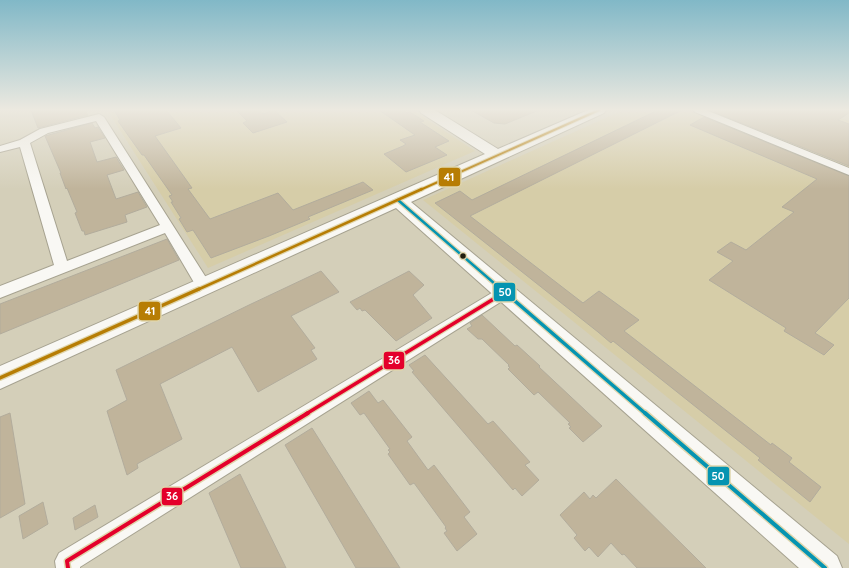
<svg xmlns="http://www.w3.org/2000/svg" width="849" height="568" font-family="Quicksand,sans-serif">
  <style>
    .built { fill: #d6cda8 }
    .building { fill: #c0b49b; stroke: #b2ac9c }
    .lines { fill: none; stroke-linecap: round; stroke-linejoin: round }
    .street-casing { stroke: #a6a290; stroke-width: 2 }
    .secondary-casing { stroke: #a6a290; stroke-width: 2 }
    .street { fill: #f9f8f4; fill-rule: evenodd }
    .secondary { fill: #f9f8f4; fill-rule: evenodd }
    .bus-1-far2-casing { stroke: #e0d6ad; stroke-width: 5 }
    .bus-1-far1-casing { stroke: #e0d6ad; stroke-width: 6 }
    .bus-1-casing { stroke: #e0d6ad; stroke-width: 7 }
    .bus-2-far2-casing { stroke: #e0d6ad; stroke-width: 4 }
    .bus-2-far1-casing { stroke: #e0d6ad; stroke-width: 5 }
    .bus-2-casing { stroke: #e0d6ad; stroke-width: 6 }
    .bus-3-far1-casing { stroke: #e0d6ad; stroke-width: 6 }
    .bus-3-casing { stroke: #e0d6ad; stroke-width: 7 }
    .bus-1-far2 { stroke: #0594b1; stroke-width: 2.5 }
    .bus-1-far1 { stroke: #0594b1; stroke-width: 3.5 }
    .bus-1 { stroke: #0594b1; stroke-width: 4 }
    .bus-2-far2 { stroke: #b77d04; stroke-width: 2 }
    .bus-2-far1 { stroke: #b77d04; stroke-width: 2.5 }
    .bus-2 { stroke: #b77d04; stroke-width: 3.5 }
    .bus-3-far1 { stroke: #e4002b; stroke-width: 3.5 }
    .bus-3 { stroke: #e4002b; stroke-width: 4 }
    .bus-dot { fill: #211e0e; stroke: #e0d6ad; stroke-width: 1.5 }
    .line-badge { stroke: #e0d6ad; stroke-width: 1.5 }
    .badge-label { font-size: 11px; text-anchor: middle; font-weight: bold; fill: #fff }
  </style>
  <rect width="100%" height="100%" fill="#d4cfb9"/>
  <path class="built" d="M107 110H413L475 151 208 268Z
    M623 110H818L849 121V544L423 200Z"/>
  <path class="building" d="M31 110H85L88 115 38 128Z
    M114 110H166L181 128 155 136 192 188 188 189 210 219 278 193 293 210 363 182 373 190 308 217 310 219 269 236 211 258 193 230 187 232 179 219 181 218 171 202H173L169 196 172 195 144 155H142L118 121 120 120Z
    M236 110H258L263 114 274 110 287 122 253 133 243 123 247 121Z
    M379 110H402L407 113 410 112 424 121 420 122 449 141 435 147 447 155 406 172 384 154 403 146 406 144 400 140 415 135Z
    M471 110H539L505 124 494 123Z
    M658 110H682L470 216 583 303 599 291 639 320 624 331 771 445 772 443 792 458 789 462 821 487 810 502 758 460 760 458 613 341 611 343 598 332 435 203 460 191 472 200Z
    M718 110H849V113L838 120 849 124V166L714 112Z
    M704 117 849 176V298L815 333 834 345 824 355 784 331 786 328 709 280 733 261 717 252 731 242 746 250 794 212 782 207 817 179 690 125Z
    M92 123 95 128 98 127 105 138 90 142 97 162 116 157 124 170 107 175 116 199 138 192 147 207 125 215 127 222 85 235 84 231H82L75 213 77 212 67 188 66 189 60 173H61L45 136Z
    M167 239 179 260 0 334V304Z
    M321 271 339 292 291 316 315 348 311 350 317 359 258 392 232 347 160 384 182 439 137 464 138 468 127 475 107 411 127 400 116 370 249 305Z
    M409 271 424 285 413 295 432 318 396 341 365 310 362 311 360 308 357 310 350 302Z
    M482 315 515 346 517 345 540 366 539 367 602 426 583 442 569 428 571 427 568 424 570 423 538 392 534 395 508 369 510 367 508 366 509 365 482 339H478L467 329 472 326 470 323Z
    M425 355 488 424 493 421 530 462 525 465 539 480 522 496 515 488 513 490 412 372 414 371 409 365Z
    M369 391 378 403 383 400 412 437 407 441 428 470 434 465 470 512 464 517 477 534 457 551 444 533 447 531 445 528 446 527 414 483 410 485 388 454 390 452 388 450 390 449 364 413 360 415 351 403Z
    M10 413 25 504 0 518V417Z
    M312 428 400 568H356L285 445Z
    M240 474 286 568H241L209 493Z
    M616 479 694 556 706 568H637L624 554 622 555 611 543 598 557 589 547 585 551 574 538 577 535 560 515 584 492 590 499 593 495 596 498Z
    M43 502 48 524 23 539 19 516Z
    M95 505 98 517 75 530 73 518Z"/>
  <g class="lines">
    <defs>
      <path id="street" d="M693 110H706L849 168V175L695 112Z
        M99 114 104 117 212 287 209 291 204 293 199 291 165 233 0 298V286L54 265 20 147 0 152V146L20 140 40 129ZM96 121 160 225 67 261 30 143 48 133Z
        M505 286 510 288 513 292 510 296 80 567V568H56L55 561 59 553 500 288Z"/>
      <path id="secondary" d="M419 110H435L498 149 588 110H606L604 113 411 202 837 556 842 568H799L396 208 0 389V366L485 154 421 113Z"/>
    </defs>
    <use href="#street" class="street-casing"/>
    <use href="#secondary" class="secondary-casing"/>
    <use href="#street" class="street"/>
    <use href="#secondary" class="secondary"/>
    <defs>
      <path id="bus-1-far2" d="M398 200 502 290"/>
      <path id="bus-1-far1" d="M501 289 646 414"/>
      <path id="bus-1" d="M645 413 825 568"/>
      <path id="bus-2-far2" d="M420 190 599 110"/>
      <path id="bus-2-far1" d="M197 290 422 189"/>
      <path id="bus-2" d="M0 378 199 289"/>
      <path id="bus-3-far1" d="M306 414 505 292"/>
      <path id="bus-3" d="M68 568 67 561 308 413"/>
    </defs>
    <use href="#bus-1-far2" class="bus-1-far2-casing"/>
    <use href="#bus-1-far1" class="bus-1-far1-casing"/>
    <use href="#bus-1" class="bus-1-casing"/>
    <use href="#bus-2-far2" class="bus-2-far2-casing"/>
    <use href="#bus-2-far1" class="bus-2-far1-casing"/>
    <use href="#bus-2" class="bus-2-casing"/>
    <use href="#bus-3-far1" class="bus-3-far1-casing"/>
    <use href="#bus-3" class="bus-3-casing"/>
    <use href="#bus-1-far2" class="bus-1-far2"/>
    <use href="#bus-1-far1" class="bus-1-far1"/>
    <use href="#bus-1" class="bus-1"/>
    <use href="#bus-2-far2" class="bus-2-far2"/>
    <use href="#bus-2-far1" class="bus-2-far1"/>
    <use href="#bus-2" class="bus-2"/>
    <use href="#bus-3-far1" class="bus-3-far1"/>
    <use href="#bus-3" class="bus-3"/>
  </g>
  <linearGradient id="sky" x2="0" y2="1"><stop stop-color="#81b8c7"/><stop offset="0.58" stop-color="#ece9e0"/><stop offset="1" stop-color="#ece9e0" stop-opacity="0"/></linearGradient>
  <rect width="849" height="189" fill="url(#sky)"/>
  <circle class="bus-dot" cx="463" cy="256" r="3.5"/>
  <g class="line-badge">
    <rect x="438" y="167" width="23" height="20" rx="4" fill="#b77d04"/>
    <rect x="493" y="282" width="23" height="20" rx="4" fill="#0594b1"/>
    <rect x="138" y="301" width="23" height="20" rx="4" fill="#b77d04"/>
    <rect x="383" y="351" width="22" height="19" rx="4" fill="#e4002b"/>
    <rect x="707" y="466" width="23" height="20" rx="4" fill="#0594b1"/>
    <rect x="161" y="487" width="22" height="19" rx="4" fill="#e4002b"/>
  </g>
  <g class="badge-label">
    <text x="449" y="181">41</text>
    <text x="505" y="296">50</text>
    <text x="150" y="315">41</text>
    <text x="394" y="364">36</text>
    <text x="718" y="480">50</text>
    <text x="172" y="500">36</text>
  </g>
</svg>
